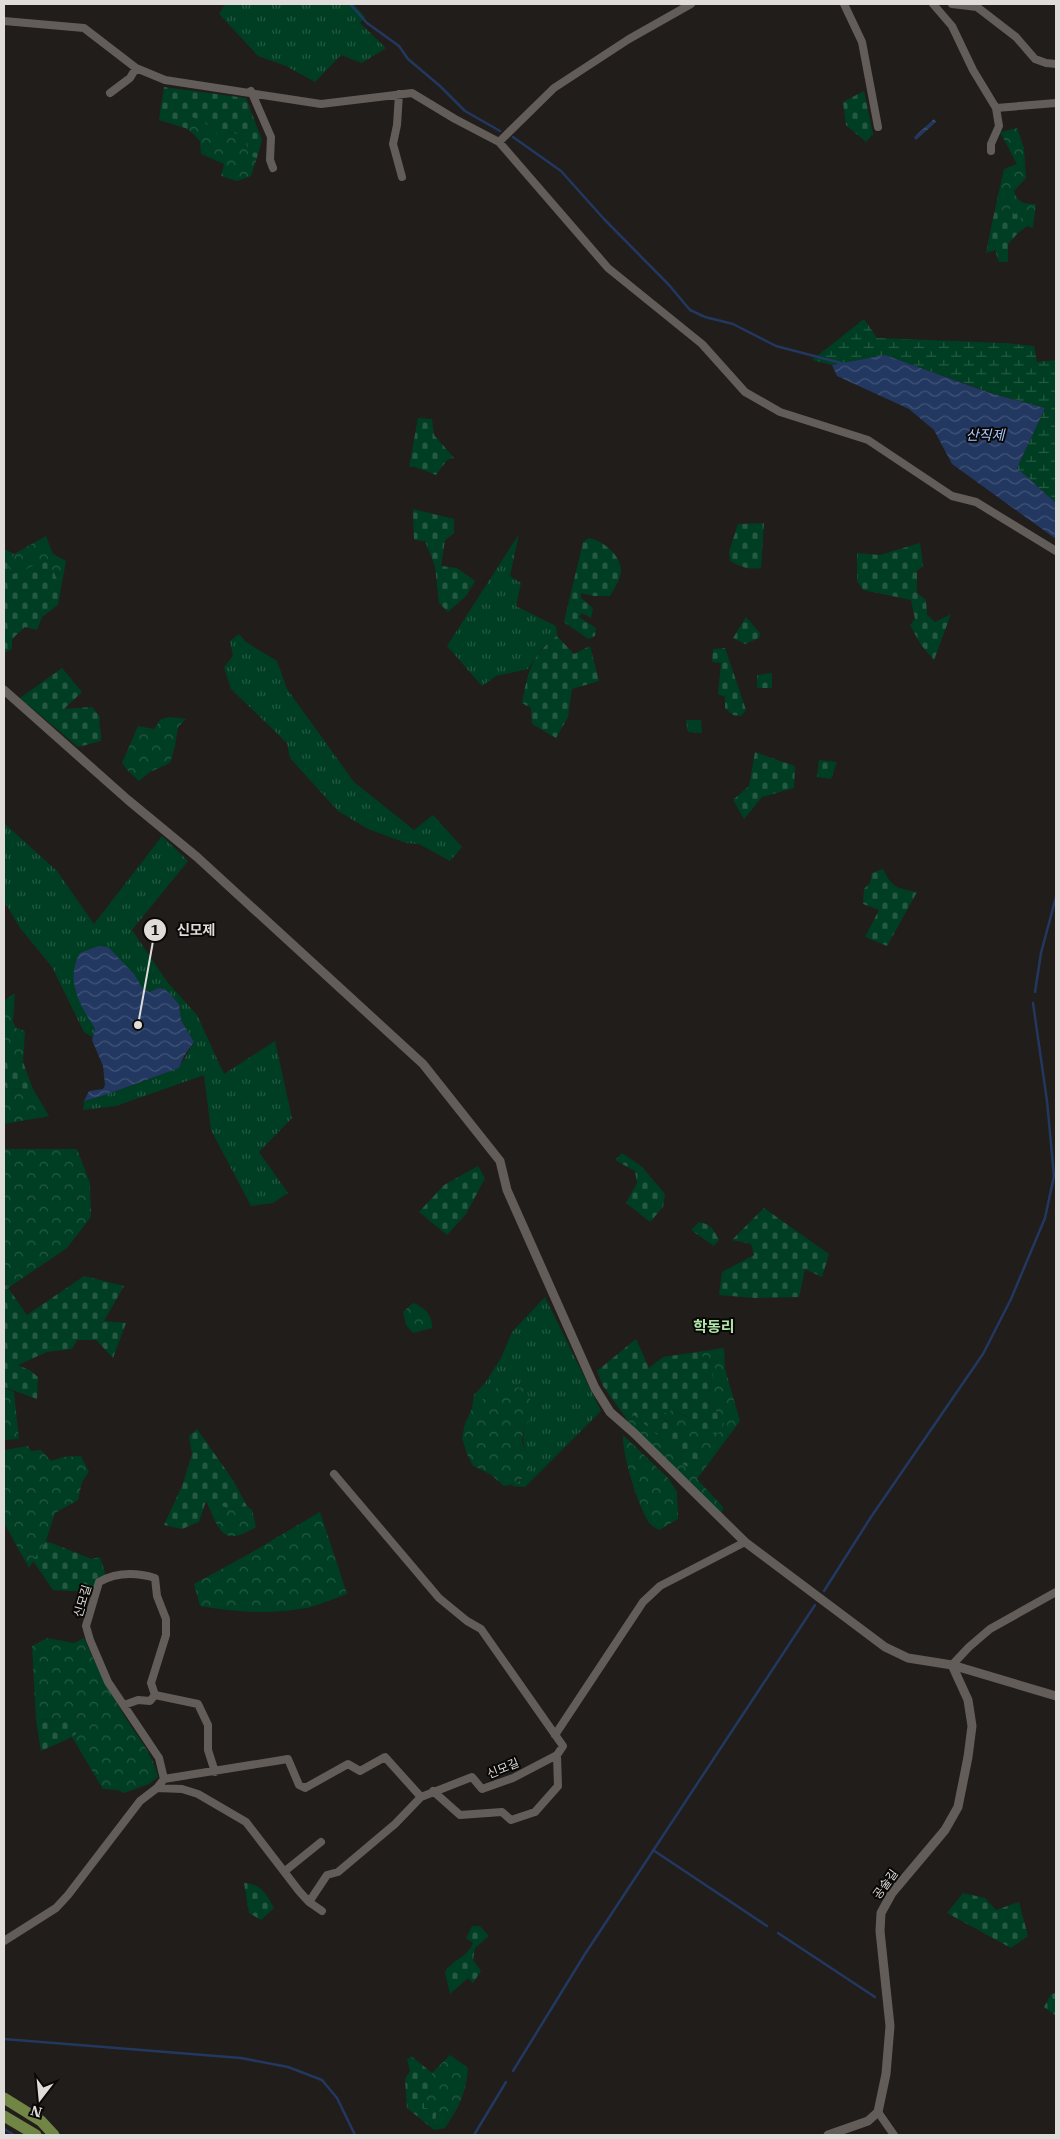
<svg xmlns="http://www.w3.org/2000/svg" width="1060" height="2139" font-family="'IBM Plex Serif','Noto Sans KR',serif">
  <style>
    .grass { fill: url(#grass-tufts) }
    .forest { fill: url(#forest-crowns) }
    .wetland { fill: url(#wetland-marsh) }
    .cemetery { fill: url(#cemetery-stones) }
    .water { fill: url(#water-waves) }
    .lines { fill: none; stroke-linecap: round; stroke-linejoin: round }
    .stream { stroke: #223861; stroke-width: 2.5 }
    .minor { stroke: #625d59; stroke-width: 8 }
    .tertiary { stroke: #625d59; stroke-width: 9 }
    .primary { stroke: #718644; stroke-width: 11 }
    .labels { text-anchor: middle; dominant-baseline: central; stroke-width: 4; stroke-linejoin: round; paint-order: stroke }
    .street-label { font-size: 12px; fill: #dfdcda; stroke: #090806 }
    .water-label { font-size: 14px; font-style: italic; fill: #a6c6fd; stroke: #090806 }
    .quarter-label { font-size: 15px; font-weight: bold; fill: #afe6a8; stroke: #090806 }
    .leader { fill: none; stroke: #dfdcda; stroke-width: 2 }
    .callout-dot { fill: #dfdcda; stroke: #090806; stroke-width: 2 }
    .mark-label { font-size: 15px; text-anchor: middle; font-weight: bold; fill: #111 }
    .callout-label { font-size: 14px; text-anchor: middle; font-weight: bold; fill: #dfdcda; stroke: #090806; stroke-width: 4; stroke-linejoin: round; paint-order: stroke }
  </style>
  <defs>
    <pattern id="grass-tufts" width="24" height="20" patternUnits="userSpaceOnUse" patternTransform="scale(1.25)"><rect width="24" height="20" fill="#003e23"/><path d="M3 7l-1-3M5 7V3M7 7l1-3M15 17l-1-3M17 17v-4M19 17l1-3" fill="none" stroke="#255942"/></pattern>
    <pattern id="forest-crowns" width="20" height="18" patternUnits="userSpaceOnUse" patternTransform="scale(1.25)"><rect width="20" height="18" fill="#003e23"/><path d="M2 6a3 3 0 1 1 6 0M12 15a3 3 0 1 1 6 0" fill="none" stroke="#255942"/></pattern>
    <pattern id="wetland-marsh" width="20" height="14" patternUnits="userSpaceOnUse" patternTransform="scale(1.25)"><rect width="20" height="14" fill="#003e23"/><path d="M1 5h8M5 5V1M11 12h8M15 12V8" fill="none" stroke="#255942"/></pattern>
    <pattern id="cemetery-stones" width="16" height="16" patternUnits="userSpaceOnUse" patternTransform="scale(1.25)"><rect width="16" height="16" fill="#003e23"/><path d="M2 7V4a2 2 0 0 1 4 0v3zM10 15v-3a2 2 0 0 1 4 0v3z" fill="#255942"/></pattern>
    <pattern id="water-waves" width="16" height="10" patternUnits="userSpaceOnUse" patternTransform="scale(1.25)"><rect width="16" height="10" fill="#223861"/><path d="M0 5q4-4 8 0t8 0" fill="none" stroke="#425477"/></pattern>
  </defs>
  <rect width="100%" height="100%" fill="#211d1a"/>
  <path class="grass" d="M225 4H354L365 17 360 23 386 48 362 63 341 55 315 82 286 66 258 56 219 14Z
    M519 534 510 576 521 583 516 606 556 626 557 636 543 647 528 669 496 676 482 686 447 646Z
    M239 634 246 642 277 661 287 689 354 782 414 830 433 815 462 847 450 861 419 844 406 843 368 829 338 811 290 758 287 743 231 689 224 667 233 656 230 641Z
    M4 823 57 871 94 924 162 836 188 861 132 930 168 983 197 1015 224 1074 275 1041 292 1118 259 1152 288 1193 273 1203 251 1206 211 1130 204 1075 116 1106 83 1110 84 1101 105 1095 179 1068 194 1042 181 1020 179 1004 165 989 158 988 150 992 141 988H74L95 1029 92 1037 84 1032 52 967 20 928 4 901Z
    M545 1297 601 1411 525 1487 510 1486 522 1480 530 1465C524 1444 518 1436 531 1416L515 1389 498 1387 472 1408 474 1395 485 1383 501 1358 512 1332Z"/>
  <path class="forest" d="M189 116 203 121 217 134 224 130 244 136 250 156 257 158 251 176 237 181 221 176 224 164 201 154 200 141 188 129Z
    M1017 128 1024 148 1026 178 1014 191C1019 204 1023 204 1036 204L1033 228 1027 226 1017 234 1013 225 1014 215 1003 213 995 209 1004 169 1017 164 1000 132Z
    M46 536 53 554 66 561 61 588 52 571 13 574 7 567 14 554Z
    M170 717 186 719 178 727 175 746 170 763 150 772 139 781 127 770 122 763 138 726 154 729 161 719Z
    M15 993 13 1022 16 1028 25 1031 23 1062 4 1058V1001Z
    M4 1082 7 1088 33 1089 49 1116 4 1124Z
    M4 1149H77L90 1183 91 1217 67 1248 8 1288 4 1286Z
    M413 1303C424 1307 433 1315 432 1328L413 1333 406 1325 403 1312Z
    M724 1348 725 1369 740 1421 697 1479 723 1507 722 1513 711 1509 628 1421 634 1415 668 1444 681 1452 682 1464 688 1466 672 1425 664 1419V1413L672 1410 693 1420 705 1429 724 1423 714 1408 709 1392 715 1367 697 1352Z
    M4 1387 14 1392 19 1439 4 1440Z
    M498 1387 525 1388C527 1393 531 1400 532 1406 534 1418 522 1427 522 1440 523 1447 528 1455 530 1462 532 1476 515 1485 504 1486L490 1474 473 1466 467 1454 462 1438 465 1424 472 1408Z
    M623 1435 669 1479 677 1492 678 1519 659 1530C656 1528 652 1526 649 1523 638 1505 622 1455 623 1435Z
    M28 1446 31 1451 41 1450 51 1461 63 1457 81 1456 89 1472 82 1482 78 1500 55 1513 46 1541 29 1568 4 1523V1450Z
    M206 1501 231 1509 247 1506 252 1510 256 1527C221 1548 220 1530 206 1501Z
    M320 1512 347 1594C333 1599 320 1605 306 1608 271 1615 235 1612 200 1606L194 1584 247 1555Z
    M47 1638 74 1643 84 1638C95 1665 110 1691 125 1717 138 1738 152 1752 158 1777L149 1784 124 1793 118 1790 103 1789 72 1737 79 1731 67 1719 36 1720 32 1646Z
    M450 2055 468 2068C466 2094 459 2107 445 2128L434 2130 437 2109 424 2108V2098L432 2092V2073Z"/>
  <path class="wetland" d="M864 319 877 338 1005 343 1034 346 1037 362 1056 360V503L1017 468 1045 408 994 394 885 355 832 365 812 360Z"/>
  <path class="cemetery" d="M164 87 246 98 262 140 257 158 250 156 244 136 224 130 217 134 203 121 189 116 188 129 159 120Z
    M864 91 873 134 866 142 846 125 843 102Z
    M1011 208 1014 214 1019 213 1021 218 1014 225 1017 234 1008 244V262H999L995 250 986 253 995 209 1003 213Z
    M418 418 432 419 434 435 454 458 447 460 436 475 415 467H409Z
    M413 509 454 519V533L445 540 441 566 457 568 475 581 466 596 448 612 439 603 435 566 425 541 414 540Z
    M764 523 761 568C749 570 741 567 730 561L729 552 738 524Z
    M589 538C603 541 620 554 621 570 621 579 614 589 610 596H594L581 593V598L593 608 591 618 582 613 579 617 596 628 595 636 588 639 564 622 583 542Z
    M920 543 923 566 917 571V593L926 600 927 615 935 622 951 614 934 660 921 645 910 625 915 619 911 600 863 590 857 581V553L880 555Z
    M4 549 14 554 8 567 13 574 48 560 61 588 58 605 42 617 37 630 25 627 12 639V649L4 653Z
    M746 617 760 633 759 638 745 644 733 638Z
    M557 636 574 654 590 646 599 681 572 689 568 717 556 738 532 724 531 708 522 703C528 672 531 655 557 636Z
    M725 648 746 710 741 716 733 715 725 708V697L718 694 721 663 712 662 713 649Z
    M62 668 82 692 64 709 92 707 100 717C98 725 102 732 101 741L78 747 20 698Z
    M772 673V688H757V675Z
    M686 720H701L702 733 688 732Z
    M755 752 795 766 794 788 762 797 744 819 733 800 749 786Z
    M819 760 837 762 831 779 817 777Z
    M883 869C892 888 897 888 917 892L887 946 865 937 879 910 863 904 864 889 870 883 872 873Z
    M4 1058 23 1062 33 1089 6 1088 4 1082Z
    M622 1153 641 1166 665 1194 663 1207 650 1222 626 1203 637 1183 635 1171 615 1160Z
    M478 1166 485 1178 466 1214 447 1235 419 1212 444 1185Z
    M764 1208 829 1254 822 1277 805 1269 799 1297 754 1298 719 1295 722 1272 754 1255 751 1244 732 1240Z
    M699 1222C711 1224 714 1230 719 1240L714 1246 691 1230Z
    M84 1276 124 1286 104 1321 126 1323 113 1358 96 1340H77L72 1349 47 1352 18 1365 31 1371 38 1377 37 1399 4 1387V1286L8 1288 27 1315Z
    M636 1339 649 1368 663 1357 697 1352 715 1367 709 1392 714 1408 724 1423 721 1432 713 1434 705 1429 698 1435C696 1417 687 1417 672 1410L664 1413V1420L687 1434 705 1452 688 1467 682 1464 681 1452 668 1444 634 1415 628 1421 603 1386 597 1371Z
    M197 1429 233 1480 247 1506 231 1509 206 1501 199 1522 182 1529 164 1525 182 1486 192 1454 189 1436Z
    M46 1541 92 1559 100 1557 106 1576 99 1578 90 1592 53 1590 33 1561Z
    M67 1719 76 1721 79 1731 72 1737 41 1751 36 1720Z
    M244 1883C261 1884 266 1893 274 1908L261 1920 249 1913Z
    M963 1893 985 1898 996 1910 1019 1902 1028 1936 1011 1948 947 1913Z
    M472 1926H480L489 1936 475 1948 473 1960 481 1971 473 1983 468 1978 450 1994 445 1972C453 1959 468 1957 473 1943L466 1938Z
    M1056 1993V2014L1055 2015 1044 2007 1051 1994Z
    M411 2056 432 2073V2092L424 2098V2108H437L434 2130 407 2108 405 2079 410 2071 407 2060Z"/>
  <path class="water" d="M934 119 936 122 916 140 914 137Z
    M885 355 990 393 1045 408 1017 468 1056 503V539L952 464 934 430 909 409 837 376 832 365Z
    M99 946 108 947 134 974 143 989 150 992 158 988 165 989 179 1004 181 1020 194 1042 184 1056 179 1068 105 1095 84 1101 89 1091 103 1089 105 1085 103 1066 92 1040 95 1029C81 1006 64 981 80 953Z"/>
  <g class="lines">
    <path class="stream" d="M350 4 367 23 399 46 408 59 440 86 465 111 500 131
      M513 137 561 171 604 219 669 285 690 310 705 317 733 324 776 346 841 363
      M1035 992 1041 953 1056 897
      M824 1591 871 1517 983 1354 1011 1299 1045 1218 1054 1176 1047 1101 1033 1003
      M653 1850 767 1926
      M778 1933 875 1997
      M4 2039 241 2058 288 2067 322 2080 337 2098 355 2135
      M513 2071 585 1954 815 1605
      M4 2129 14 2135
      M474 2135 506 2082"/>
    <path class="minor" d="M844 4 862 42 878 127
      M933 4 952 26 973 70 996 108 999 126 991 144V151
      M952 4 977 7 1016 37 1035 59 1046 63 1056 64
      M4 21 84 28 136 68 165 80 321 104 412 93 455 119 499 142 554 88 629 39 691 4
      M251 91 271 137 270 160 273 168
      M110 93 130 78 136 68
      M399 94 397 125 393 144 402 177
      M996 108 1056 103
      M499 142 608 268 702 344 745 392 780 412 868 440 952 496 976 502 1056 551
      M952 1665 969 1647 990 1629 1056 1592
      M124 1705 138 1700 150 1701 155 1695
      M555 1735 643 1602 660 1586 745 1542
      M164 1779 159 1758 108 1682 90 1640 86 1626 99 1582C117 1572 135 1572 155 1578L157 1596 166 1619V1635L151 1683 155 1695 198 1704 208 1725V1750L215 1772
      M157 1788 182 1789 198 1794 246 1822 299 1891 309 1902 322 1911
      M433 1791 460 1815 502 1812 511 1820 535 1812 558 1786 557 1755
      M285 1871 321 1842
      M309 1902 327 1875 338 1872 395 1824 421 1797
      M4 1941 56 1908 68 1895 140 1801 157 1788 164 1779 288 1759 299 1785 305 1788 348 1764 360 1771 385 1757 421 1797 472 1777 482 1789 513 1778 557 1755 563 1746 481 1629 467 1621 439 1598 334 1474
      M878 2112 894 2135"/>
    <path class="tertiary" d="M4 690 128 800 197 857 423 1064 500 1161 507 1190 595 1388 610 1412 634 1433 745 1542 885 1647 908 1658 952 1665 1056 1696
      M828 2135 868 2121 878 2112 886 2074 890 2026 880 1931 881 1913 892 1893 945 1830 958 1807 968 1757 972 1726 968 1700 952 1665"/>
    <path class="primary" d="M4 2098 41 2121 54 2135
      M4 2116 36 2135"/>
  </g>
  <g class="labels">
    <g class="street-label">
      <text transform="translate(82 1601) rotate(-73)">신모길</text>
      <text transform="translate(503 1768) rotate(-22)">신모길</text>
      <text transform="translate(885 1884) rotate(-54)">공술길</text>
    </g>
    <g class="water-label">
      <text x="985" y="435">산직제</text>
    </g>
    <g class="quarter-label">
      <text x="714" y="1326">학동리</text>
    </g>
  </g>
  <path class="leader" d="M138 1025L155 930"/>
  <g class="callout-dot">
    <circle cx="138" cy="1025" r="5"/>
    <circle cx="155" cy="930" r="12"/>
  </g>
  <g class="mark-label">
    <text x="155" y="935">1</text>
  </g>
  <g class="callout-label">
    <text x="196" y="935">신모제</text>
  </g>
  <rect width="1060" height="2139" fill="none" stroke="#dfdcda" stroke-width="10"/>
  <g transform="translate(40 2099) rotate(196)" stroke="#090806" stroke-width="4" paint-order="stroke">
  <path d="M0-4L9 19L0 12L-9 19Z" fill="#dfdcda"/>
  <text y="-8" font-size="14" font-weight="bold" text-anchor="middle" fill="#dfdcda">N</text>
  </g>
</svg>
